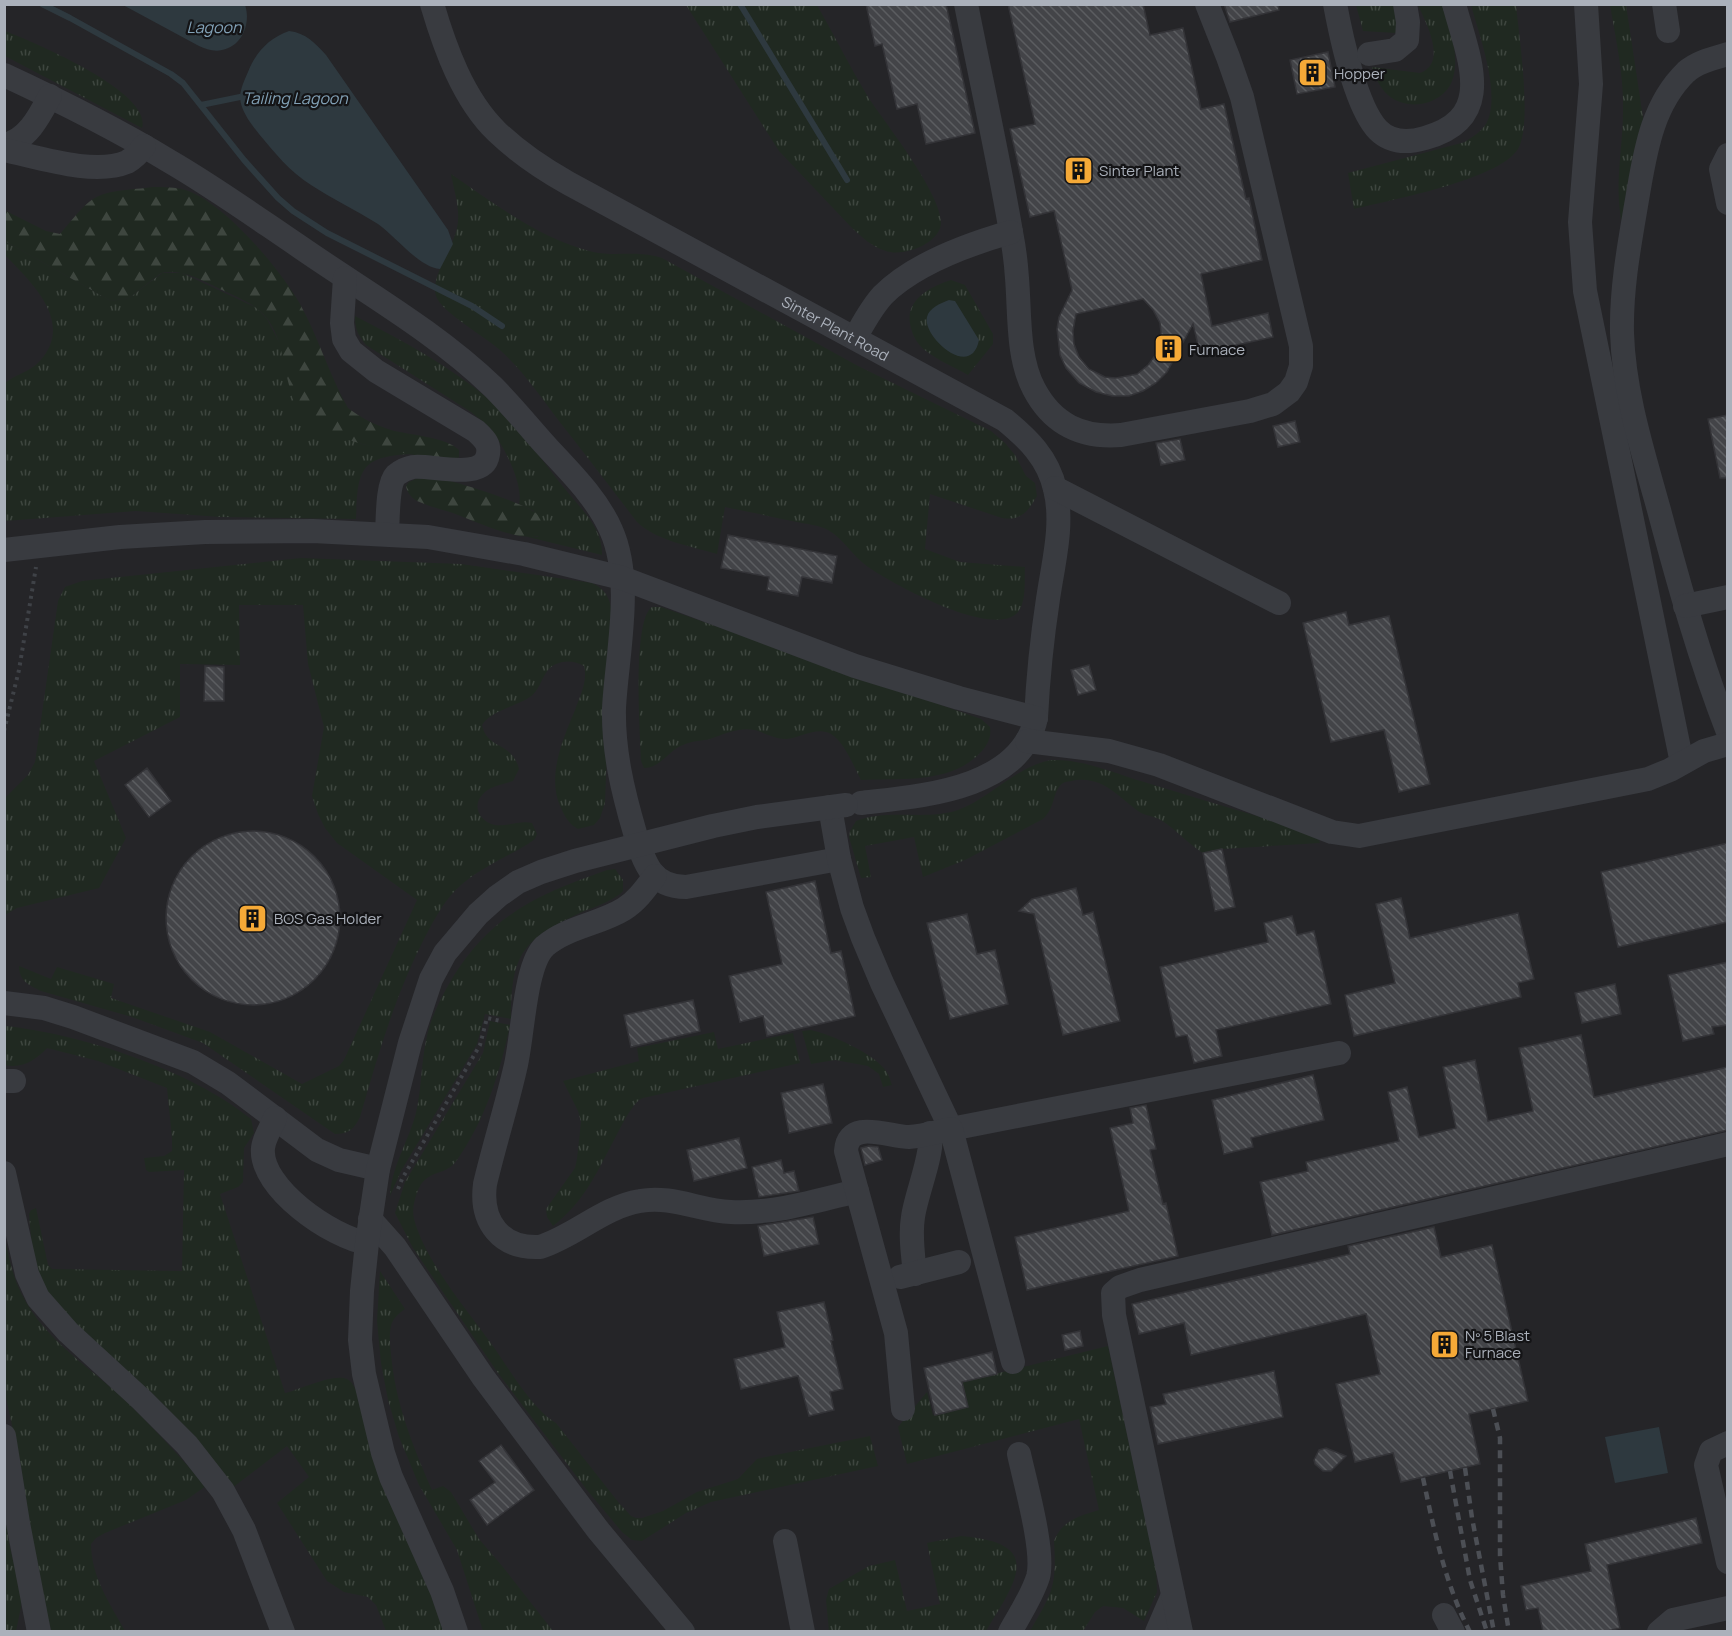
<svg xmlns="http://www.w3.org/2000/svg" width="1732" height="1636" font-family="Manrope,sans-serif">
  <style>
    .built { fill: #252528 }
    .grass { fill: url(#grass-tufts) }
    .forest { fill: url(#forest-firs) }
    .water { fill: #2e393f }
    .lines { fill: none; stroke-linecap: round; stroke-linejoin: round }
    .stream { stroke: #2e393f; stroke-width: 6 }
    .building { fill: url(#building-back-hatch); stroke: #333337; stroke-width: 1.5; fill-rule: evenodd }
    .path { stroke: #3f4247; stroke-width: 4; stroke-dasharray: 3 4.5; stroke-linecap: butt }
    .minor { stroke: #393b40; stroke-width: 24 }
    .rail { stroke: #4c4f55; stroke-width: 4.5; stroke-dasharray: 8 6; stroke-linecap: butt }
    .labels { text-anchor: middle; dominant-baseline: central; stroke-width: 4.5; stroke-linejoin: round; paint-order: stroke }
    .poi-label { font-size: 15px; fill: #abb1bb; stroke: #141416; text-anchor: start }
    .street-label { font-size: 15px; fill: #abb1bb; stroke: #141416 }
    .water-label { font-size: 16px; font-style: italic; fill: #82a1b6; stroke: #141416 }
  </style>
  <defs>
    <pattern id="grass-tufts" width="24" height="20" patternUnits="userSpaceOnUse" patternTransform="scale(1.5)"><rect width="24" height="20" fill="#202921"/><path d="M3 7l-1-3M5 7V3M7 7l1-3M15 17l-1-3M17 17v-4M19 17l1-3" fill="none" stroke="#3e463f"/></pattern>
    <pattern id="forest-firs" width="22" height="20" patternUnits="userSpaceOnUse" patternTransform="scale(1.5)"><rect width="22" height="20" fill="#202921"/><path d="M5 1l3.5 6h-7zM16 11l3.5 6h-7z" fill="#3e463f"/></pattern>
    <pattern id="building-back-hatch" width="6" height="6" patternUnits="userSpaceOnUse" patternTransform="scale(1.5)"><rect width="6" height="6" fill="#434448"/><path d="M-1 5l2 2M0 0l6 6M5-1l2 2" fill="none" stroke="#5b5d60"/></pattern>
  </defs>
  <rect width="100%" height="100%" fill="#19191b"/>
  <path class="built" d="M5 5H1727V1631H5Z"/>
  <path class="grass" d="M686 5H817C834 35 850 67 868 97 886 124 941 193 941 223 940 244 903 257 886 251 872 247 862 237 852 228L779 151Z
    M1356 5H1396V33L1363 31Z
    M1418 5H1443C1449 27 1460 54 1453 78 1446 104 1408 113 1388 95 1379 87 1376 78 1372 67L1420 73C1448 63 1426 23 1418 5Z
    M1471 5H1516C1519 36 1532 120 1519 147 1504 179 1390 200 1354 209L1348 173 1465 142C1472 137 1481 132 1486 124 1502 95 1479 35 1471 5Z
    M1610 5H1626L1644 124 1623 228C1613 189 1623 150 1623 111 1624 76 1616 40 1610 5Z
    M5 31C33 42 153 92 142 128L5 56Z
    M451 174C495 204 540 239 593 252 615 257 637 250 662 258L858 366 991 431 1005 443 1015 455 1026 476 1035 483 1037 496C1028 511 1022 521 1002 518L930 494 925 549 960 562 1025 567C1024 579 1027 601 1018 612 994 640 893 584 868 567 852 556 844 539 828 530 819 525 806 524 797 522 773 517 749 512 725 507L717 554C690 546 657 541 637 522 611 488 585 454 559 421 541 397 523 371 501 351 486 337 441 312 436 296 430 277 453 248 457 228 461 211 454 191 451 174Z
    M5 241 111 301 129 298 162 273H182L257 308 267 319 279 342 346 438 362 444 413 454C359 456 358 470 356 519L221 517 136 511 5 521V383C16 374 30 372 40 361 75 322 31 282 5 255Z
    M951 280 965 285 993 334V344L968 375C954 367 939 361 926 351 919 346 913 337 911 328 903 301 929 287 951 280Z
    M355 316C402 340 451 367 491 401 519 427 541 459 565 489 581 509 603 528 602 555L528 537H538L534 511 519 504C524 483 501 439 486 424 481 420 476 416 471 412L366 345C358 335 355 329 355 316Z
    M301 558 461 564 592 583C606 589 610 599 612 613L605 803 600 818 594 825 578 829C569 824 565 817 561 808 546 777 563 739 575 710 580 696 588 681 584 666 575 661 566 660 556 664 542 670 542 689 530 697 515 707 490 711 482 725 487 750 512 741 519 769L513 781C504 784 490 786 483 794 471 806 480 822 495 825 507 827 520 820 532 823L537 834 535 839 528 844C506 857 481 868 461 885 445 899 435 918 425 937 395 995 378 1055 360 1117 354 1129 349 1134 335 1134L203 1043 132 1017 41 991C29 985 19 981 19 966L51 979 57 967 114 984 111 998 210 1032 302 1084 339 1066 344 1060 417 900 337 843 325 828 318 814 312 796 324 727 308 664 303 605H239L240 665 180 664V717L94 761 126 838 99 888 17 908 5 915 4 799 28 775 35 762 58 601 65 587 82 581Z
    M652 607H661L981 719 990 727C992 738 986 748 978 755 948 784 900 778 861 780 853 765 845 743 831 734 818 726 800 738 786 739 774 739 765 733 755 730 738 727 725 734 710 739 701 741 691 741 683 745 669 750 659 769 644 768L641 761C640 735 632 620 652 607Z
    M1051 760C1084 759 1113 773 1144 782 1199 799 1253 815 1308 831L1318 837 1320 843 1222 849 1203 853C1188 844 1174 827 1159 819 1153 816 1147 816 1141 813 1120 799 1105 777 1077 780 1072 781 1068 781 1063 783 1052 791 1056 807 1043 819L965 860 923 877 914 837 865 846 871 877 861 878 849 837 850 831 856 821C888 808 926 821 958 810 992 797 1015 767 1051 760Z
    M615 869 623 880V891L620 894C609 902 595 907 582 912 523 939 511 953 511 1019L485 1014 477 1044 401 1171 390 1196C391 1168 409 1140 416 1113 422 1087 421 1061 427 1036 432 1014 442 996 453 977 492 914 539 894 607 870Z
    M490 1021 510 1025C500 1073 485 1120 457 1160 445 1178 426 1167 417 1193 414 1201 412 1210 414 1219 425 1261 468 1311 493 1346 509 1369 533 1410 556 1423L619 1503 631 1516 636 1518H642L663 1511 697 1492 738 1479 757 1459 761 1458 870 1436 878 1466 711 1502 686 1513 642 1541 632 1540 622 1532 587 1490 498 1373 413 1248 395 1213 405 1182 483 1053Z
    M5 1026C81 1034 191 1070 251 1119L254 1133 244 1148 243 1182 238 1187 220 1194 285 1393C299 1390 333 1373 347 1379 351 1381 354 1386 356 1390L444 1631H386L376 1605 368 1597 344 1592 327 1581 277 1503 309 1477 287 1446 232 1488 73 1321C62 1308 48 1295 41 1279 32 1259 31 1236 29 1214L31 1210 36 1208 48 1265 52 1269 182 1271 184 1170 149 1172 146 1170 144 1158 164 1156 172 1151V1138L167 1088 98 1061 47 1048C36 1060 22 1069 5 1065Z
    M811 1030C830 1034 875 1054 886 1071 889 1075 890 1080 892 1085L883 1087 879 1074 868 1066 835 1060 811 1064 802 1031Z
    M714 1032 718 1049 793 1033 800 1063 643 1098 639 1100C628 1111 621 1127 614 1140 596 1174 584 1202 553 1226L547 1217 546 1209 575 1168 577 1159 581 1122 578 1111 563 1081 639 1061 637 1048Z
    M4 1235C8 1252 11 1269 17 1284 38 1335 84 1363 123 1398 152 1426 179 1456 206 1486L186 1500 105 1533 96 1538 91 1544C91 1576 110 1604 125 1631H51L36 1562 20 1462 5 1393Z
    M380 1271 405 1309C398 1314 393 1318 391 1326 389 1335 390 1345 391 1354 395 1402 413 1447 432 1490L443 1486 451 1492 479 1539 503 1567 553 1631H483L457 1550 419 1485 399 1437 388 1400 381 1363 377 1321Z
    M1108 1346 1156 1567 1157 1592 1144 1621 1123 1608 1103 1606 1095 1612 1083 1631H1030C1052 1593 1057 1587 1054 1541 1062 1520 1080 1516 1099 1510L1079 1419 907 1464 898 1427 927 1392 933 1415 967 1407 962 1382Z
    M4 1500 9 1544 19 1583 22 1602 16 1631H5Z
    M961 1536C1046 1543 1016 1581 986 1631H829L826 1600 829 1589 869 1566 895 1560 907 1611 940 1604 927 1543Z"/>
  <path class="forest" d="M153 187C163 187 175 187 185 190 223 201 281 270 300 304 319 338 329 375 348 408 361 418 375 425 391 430 409 435 446 437 459 450V457L453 461C414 455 333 444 304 418 295 409 292 396 289 385 282 358 280 324 255 307 242 298 227 293 214 286 197 278 181 269 161 273L129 298 111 301 5 241 4 210 46 231 60 234C69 224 78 211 89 202 104 189 133 190 153 187Z
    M418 478C426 478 434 478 442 479 457 482 532 505 539 516 543 521 544 528 544 534 525 545 477 522 458 515 445 510 430 507 417 501 412 498 407 493 406 486L409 482Z"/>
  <path class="water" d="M123 5H245C251 22 243 46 222 50 214 52 206 49 199 46Z
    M289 31C306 33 315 43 326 55L448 230 453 244 440 269C420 268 395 236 378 224 356 210 332 199 311 185 290 172 274 152 259 134 251 124 241 111 240 98 240 89 245 79 248 72 256 52 269 38 289 31Z
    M949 300 955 301 979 340C971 381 922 336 927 317 929 308 941 303 949 300Z
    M1659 1427 1668 1473 1615 1483 1605 1437Z"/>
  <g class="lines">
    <path class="stream" d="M42 4 70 18 171 74 183 83 244 160 278 198 293 211 327 233 472 306 502 326
      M740 4 847 180
      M201 105 240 97"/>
  </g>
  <path class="building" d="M866 4H946L975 133 926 144 917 104 897 109 882 44 875 46Z
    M1008 4H1143L1150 35 1183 28 1201 109 1224 104 1246 199 1249 198 1262 260 1201 274 1212 326 1268 313 1273 337 1200 353 1193 324 1167 372 1156 383 1143 391 1129 396H1112L1096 392 1079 383 1066 368 1060 355 1057 329 1059 317 1072 290 1054 211 1030 217 1010 129 1035 124ZM1143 299 1153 310 1160 323 1161 333 1157 353 1148 365 1137 374 1116 378 1105 377 1089 369 1079 357 1074 344 1073 331 1076 314Z
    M1224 4H1278L1279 10 1230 22Z
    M1328 52 1335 87 1297 94 1290 60Z
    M1728 415V478H1720L1708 419Z
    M1295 421 1300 442 1278 447 1273 426Z
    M1180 439 1185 460 1161 465 1156 443Z
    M728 535 837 556 832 583 802 577 798 596 767 590 769 577 721 568Z
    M1346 612 1349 625 1389 616 1430 784 1399 792 1384 730 1331 742 1303 623Z
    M1089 665 1096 690 1078 695 1071 670Z
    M205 666 224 667V701H204Z
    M147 768 171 801 149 817 125 785Z
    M166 918a87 87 0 1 1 174 0a87 87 0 1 1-174 0Z
    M1728 843V922L1618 947 1601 872Z
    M1222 849 1235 907 1215 911 1203 853Z
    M815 881 831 953 841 951 855 1016 767 1036 763 1016 740 1022 729 976 782 964 766 892Z
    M1076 888 1083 915 1093 912 1120 1021 1063 1035 1034 914 1019 911 1032 899Z
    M1401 898 1410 938 1518 913 1534 979 1518 983 1521 997 1354 1036 1345 995 1395 983 1376 904Z
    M967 914 977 954 995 950 1008 1004 950 1019 927 923Z
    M1292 916 1297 935 1314 931 1331 1004 1216 1030 1222 1056 1194 1063 1187 1035 1176 1037 1160 967 1268 942 1264 923Z
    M1728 962V1025L1712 1027 1714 1034 1683 1041 1668 975Z
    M1615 984 1621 1014 1582 1023 1575 993Z
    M693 1000 700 1031 631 1047 624 1015Z
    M1581 1035 1594 1097 1728 1067V1130L1272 1235 1260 1182 1308 1171 1306 1162 1399 1141 1388 1092 1407 1087 1419 1137 1456 1128 1443 1067 1475 1060 1488 1121 1533 1111 1519 1048Z
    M1313 1075 1324 1120 1251 1138 1253 1147 1224 1154 1212 1100Z
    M823 1084 832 1123 789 1133 781 1093Z
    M1146 1105 1156 1149 1150 1150 1163 1204 1166 1203 1178 1256 1027 1290 1015 1237 1129 1211 1110 1128 1133 1123 1130 1108Z
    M739 1138 747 1168 694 1181 687 1150Z
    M869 1146 878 1147 882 1160 865 1165 861 1148Z
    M781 1160 784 1173 794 1171 799 1191 759 1197 752 1167Z
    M813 1217 819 1244 764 1256 758 1226Z
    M1434 1227 1441 1257 1492 1245 1528 1401 1469 1414 1480 1464 1401 1482 1393 1453 1355 1462 1336 1384 1380 1374 1366 1314 1191 1355 1184 1323 1139 1334 1132 1304 1350 1254 1348 1246Z
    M824 1302 833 1340 831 1341 843 1389 830 1392 834 1410 809 1416 798 1376 741 1389 734 1359 785 1347 777 1312Z
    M1080 1331 1083 1346 1065 1350 1062 1335Z
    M992 1352 997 1374 962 1382 968 1407 935 1415 924 1368Z
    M1274 1371 1283 1417 1158 1444 1150 1407 1166 1404 1163 1394Z
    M501 1445 534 1490 487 1525 470 1500 495 1482 479 1461Z
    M1326 1448 1346 1456 1331 1471H1323L1315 1464 1314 1460 1319 1450Z
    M1696 1518 1702 1543 1607 1565 1620 1628 1604 1632H1543L1538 1608 1526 1610 1521 1586 1591 1571 1585 1544Z"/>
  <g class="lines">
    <path class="path" d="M4 731 19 670 36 567
      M398 1189 402 1179 480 1045 487 1018 501 1021"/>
    <g class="minor">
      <path id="s1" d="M432 4C445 48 463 99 497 132 518 152 543 169 568 183L1005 420C1028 439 1048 458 1055 489 1064 524 1053 564 1048 599 1042 638 1038 678 1036 718 1020 790 920 796 861 803"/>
      <path d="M966 4C981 80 998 156 1011 232 1014 247 1016 263 1017 278 1020 314 1017 357 1034 389 1053 425 1082 438 1121 435L1250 411 1273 404 1289 392 1296 382 1301 366V346L1242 97 1228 57 1207 4"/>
      <path d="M1335 4C1341 36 1356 107 1378 130 1391 143 1408 143 1425 138 1498 118 1468 57 1454 4"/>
      <path d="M1586 4 1591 84 1580 222 1585 291 1682 763"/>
      <path d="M1664 4 1668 31"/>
      <path d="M1369 54 1395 50 1407 40 1408 22 1405 4"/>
      <path d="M1728 54C1714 58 1697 62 1686 72 1654 103 1646 147 1639 188 1631 236 1621 284 1622 333 1624 394 1643 452 1659 510 1679 585 1700 660 1728 732"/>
      <path d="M4 75C60 101 116 129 169 161 214 187 257 218 300 247 365 292 436 332 493 387 512 406 529 427 547 447 570 472 597 498 611 530 634 581 617 653 614 708 613 751 623 792 635 833 644 862 651 887 686 887L839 859"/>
      <path d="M4 145C28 140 40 115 50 96"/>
      <path d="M4 150C38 157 94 176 127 162 134 158 139 153 144 146"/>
      <path d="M1728 155 1721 169 1728 203"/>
      <path d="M345 278 342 323 344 339 351 351 376 371 476 431C483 438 490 443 488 454 484 482 430 464 413 467 407 468 401 471 396 475 387 484 388 520 387 533"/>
      <path d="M855 338C864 322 871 308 883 295 915 263 969 244 1011 232"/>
      <path d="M1055 488 1279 603"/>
      <path d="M4 550 120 537 205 532 313 531 428 537 524 554 622 578 855 666 959 698 1036 718"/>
      <path d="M1685 606 1728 597"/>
      <path d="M1027 741 1109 751 1159 765 1332 832 1359 836 1648 779 1670 770 1704 751 1728 744"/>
      <path d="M830 807 839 859 852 908 863 938 882 983 951 1129 1339 1053"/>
      <path d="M655 876C646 888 637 901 624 909 600 924 567 927 545 946 524 965 523 1039 515 1069 506 1108 494 1146 485 1184 480 1222 501 1249 540 1247 575 1236 603 1207 640 1201 672 1195 700 1211 731 1212 774 1214 816 1201 857 1191"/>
      <path d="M4 1003 44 1008 73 1017 193 1062 228 1083 317 1150 339 1160 378 1169"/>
      <path d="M4 1081H14"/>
      <path d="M275 1118C271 1128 264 1138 263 1148 259 1188 333 1238 367 1243"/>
      <path d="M4 1173 27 1274 38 1298 68 1332 142 1400 187 1445 223 1491 244 1530 283 1632"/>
      <path d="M370 1219 395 1247 483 1377 598 1530 683 1632"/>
      <path d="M915 1274C913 1255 910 1235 913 1217 916 1194 934 1153 930 1133"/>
      <path d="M900 1277 959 1262"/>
      <path d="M903 1409 896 1333 846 1151C848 1118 889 1137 909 1137 923 1136 937 1132 951 1129L1013 1362"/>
      <path d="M4 1436 18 1523 39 1632"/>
      <path d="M1728 1443 1711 1451 1706 1465 1728 1562"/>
      <path d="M785 1541 803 1632"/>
      <path d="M1444 1615 1453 1632"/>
      <path d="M456 1632 442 1591 391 1477 383 1453 364 1374 360 1340 362 1291 367 1243 378 1169 410 1043 431 979 445 953 478 914 498 896 518 882 541 872 575 861 713 826 757 817 846 805"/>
      <path d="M1010 1632C1020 1614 1032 1596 1038 1577 1045 1552 1025 1482 1019 1454"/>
      <path d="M1157 1632 1173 1595"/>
      <path d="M1181 1632 1114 1315 1113 1293 1120 1287 1140 1280 1728 1144"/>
      <path d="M1659 1632 1673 1620 1728 1608"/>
    </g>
    <path class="rail" d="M1493 1409 1500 1438V1556L1503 1595 1509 1632
      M1465 1468 1472 1518 1494 1632
      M1450 1471 1470 1580 1487 1632
      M1423 1478C1434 1530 1445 1584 1470 1632"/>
  </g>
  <defs>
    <symbol id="building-square" viewBox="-11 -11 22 22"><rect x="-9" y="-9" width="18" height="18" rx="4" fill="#f5a937" stroke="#141416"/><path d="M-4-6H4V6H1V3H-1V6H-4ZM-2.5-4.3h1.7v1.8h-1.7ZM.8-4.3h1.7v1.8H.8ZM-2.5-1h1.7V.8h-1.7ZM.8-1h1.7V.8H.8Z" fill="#111"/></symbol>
  </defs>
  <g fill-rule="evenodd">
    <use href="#building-square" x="1296" y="56" width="33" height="33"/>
    <use href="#building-square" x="1062" y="154" width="33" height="33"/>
    <use href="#building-square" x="1152" y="332" width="33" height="33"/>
    <use href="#building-square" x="236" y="902" width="33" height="33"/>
    <use href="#building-square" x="1428" y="1328" width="33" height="33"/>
  </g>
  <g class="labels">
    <g class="poi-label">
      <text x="1334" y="73">Hopper</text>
      <text x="1099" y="170">Sinter Plant</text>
      <text x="1189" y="349">Furnace</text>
      <text x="274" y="918">BOS Gas Holder</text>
      <text x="1465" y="1335">Nº 5 Blast<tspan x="1465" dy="17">Furnace</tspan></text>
    </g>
    <g class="street-label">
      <text stroke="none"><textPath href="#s1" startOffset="537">Sinter Plant Road</textPath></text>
    </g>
    <g class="water-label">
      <text x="214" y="27">Lagoon</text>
      <text x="295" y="98">Tailing Lagoon</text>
    </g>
  </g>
  <rect width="1732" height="1636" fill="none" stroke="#abb1bb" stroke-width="12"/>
</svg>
